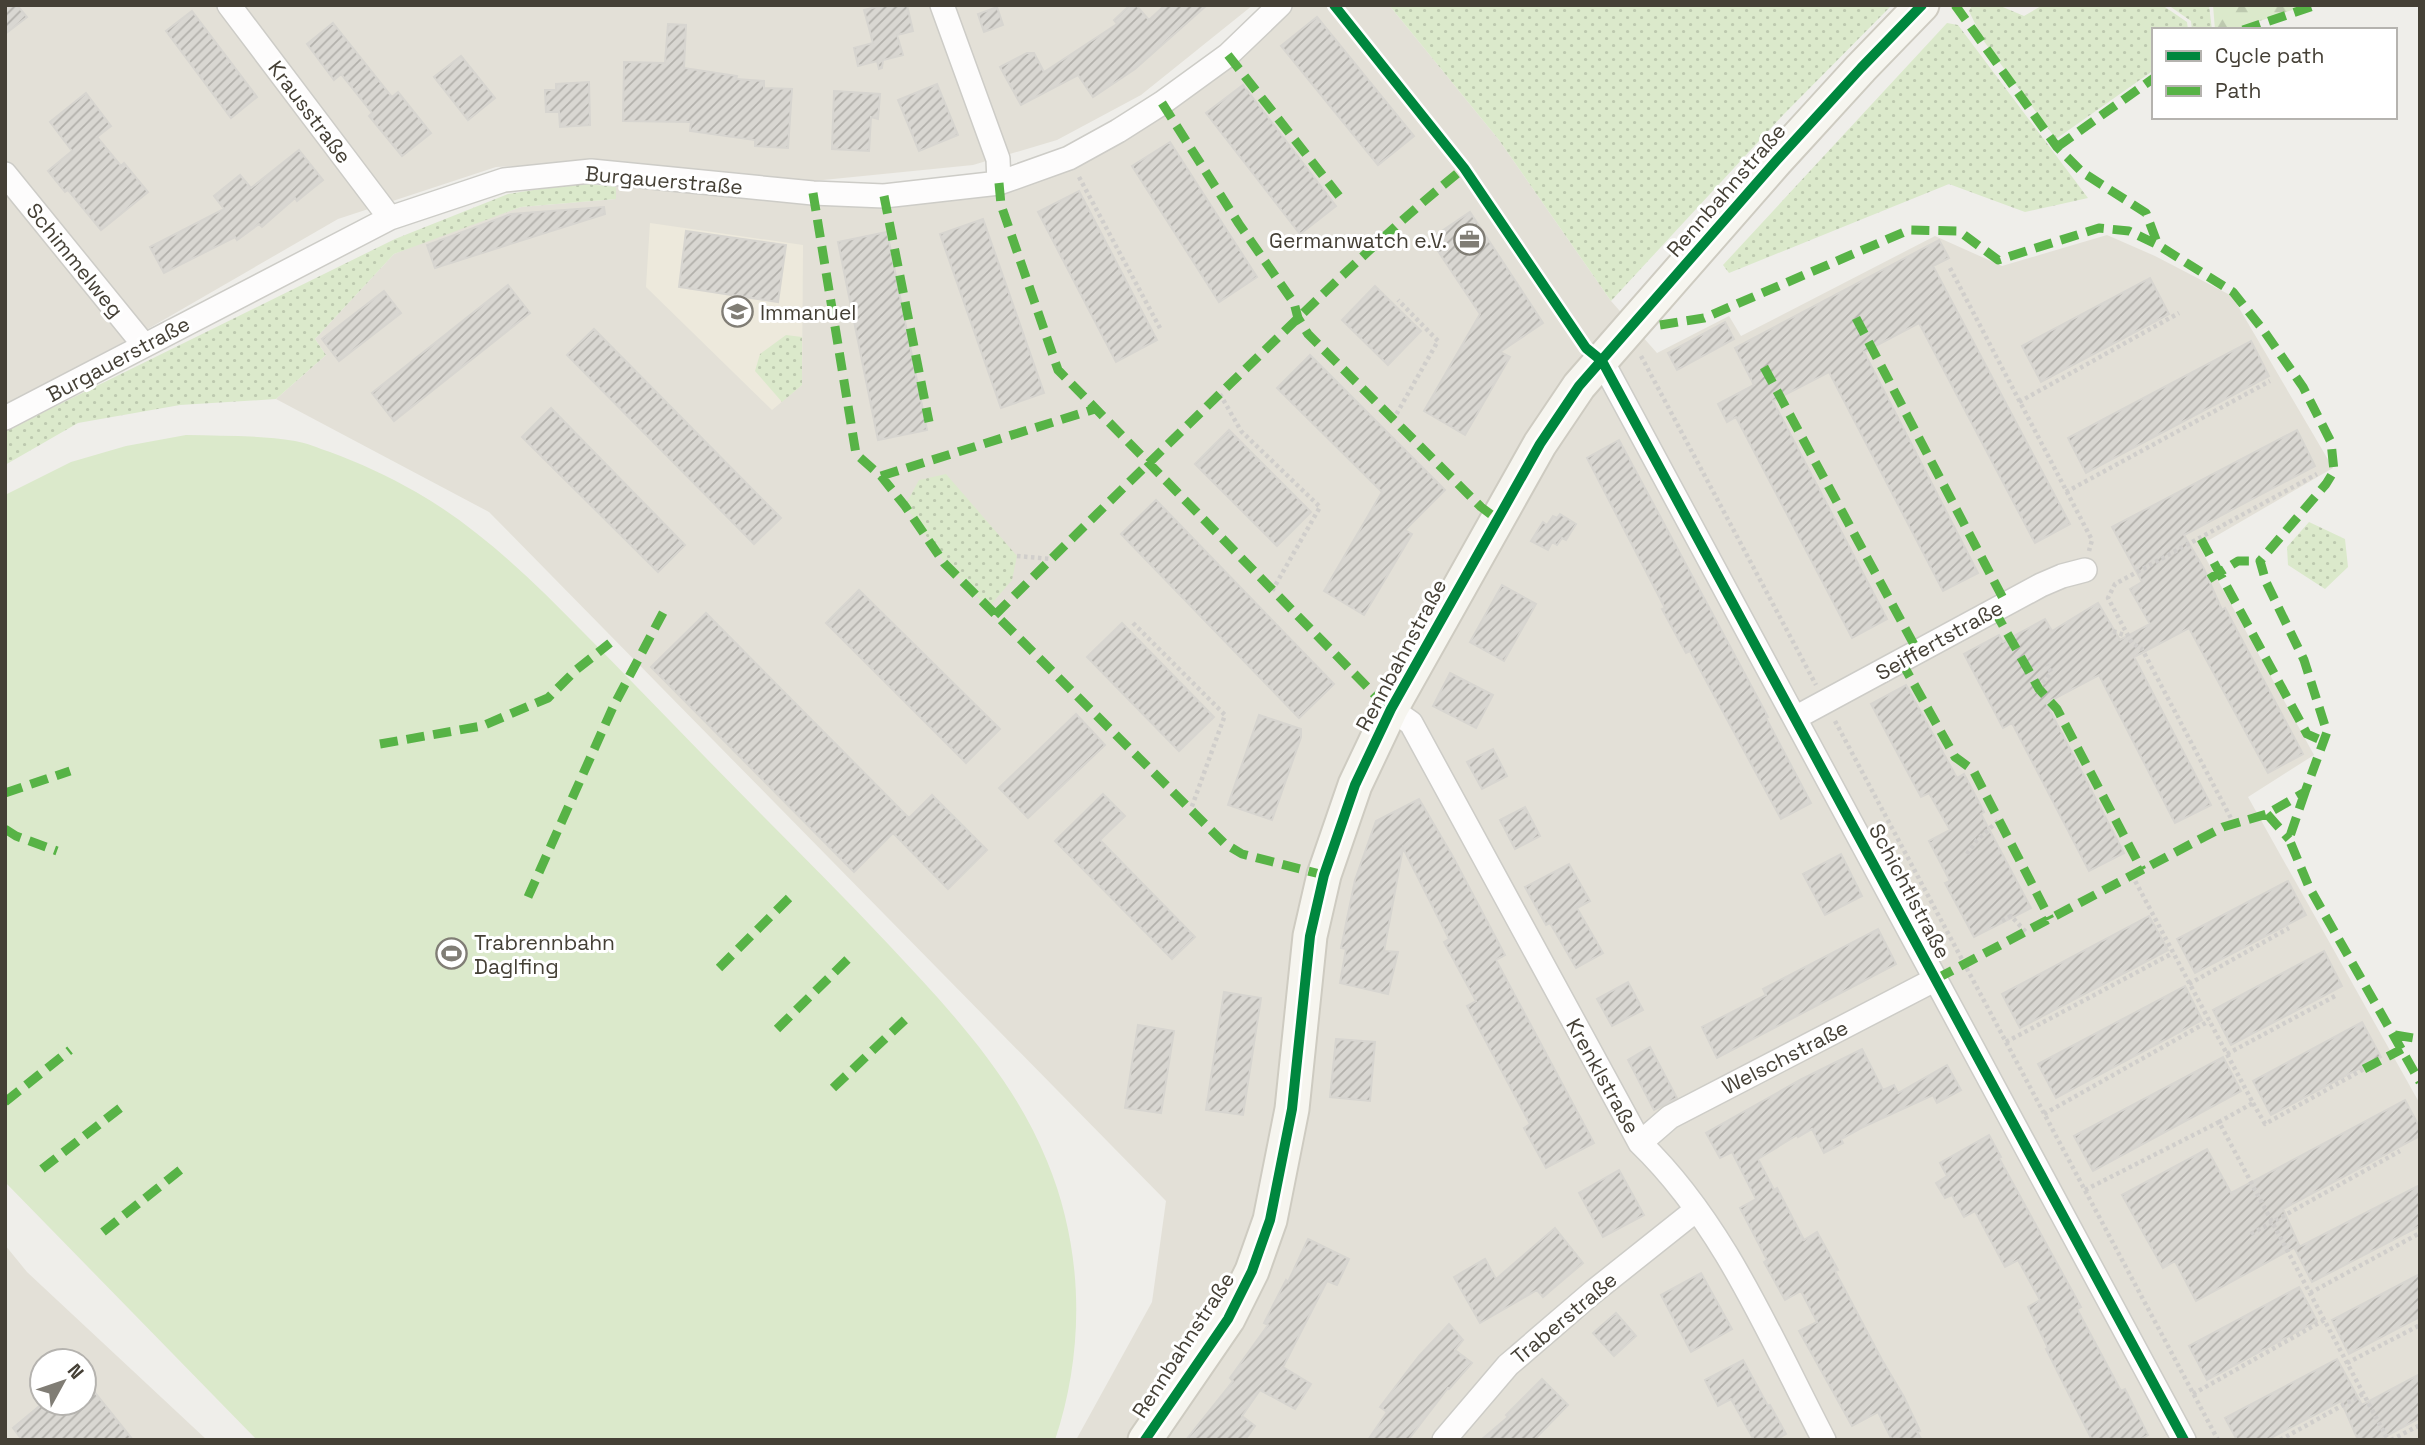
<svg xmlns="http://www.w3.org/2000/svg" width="2425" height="1445" font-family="'Space Grotesk',sans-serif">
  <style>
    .residential { fill: #e3e0d7; fill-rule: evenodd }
    .education { fill: #ede9dc }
    .grass { fill: url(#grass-dots) }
    .forest { fill: url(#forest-firs) }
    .pitch { fill: #dbe9cb }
    .building { fill: url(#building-hatch); stroke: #d7d5d0; stroke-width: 2 }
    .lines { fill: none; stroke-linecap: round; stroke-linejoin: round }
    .street-casing { stroke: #cdccc7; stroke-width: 26 }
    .secondary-casing { stroke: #cecbc1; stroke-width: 37 }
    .path { stroke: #d0cecb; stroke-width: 4.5; stroke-dasharray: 3.5 3.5; stroke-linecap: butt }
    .street { stroke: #fdfcfc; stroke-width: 23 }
    .secondary { stroke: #f6f5ef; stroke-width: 33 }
    .quiet { stroke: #57b346; stroke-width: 9; stroke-dasharray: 18 9; stroke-linecap: butt }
    .cycleway-casing { stroke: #fff; stroke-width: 15 }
    .cycleway { stroke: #00873e; stroke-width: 10 }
    .labels { text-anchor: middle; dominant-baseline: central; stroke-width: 6; stroke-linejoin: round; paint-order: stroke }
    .street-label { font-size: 21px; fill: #454036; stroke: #fff }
    .poi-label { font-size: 21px; fill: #454036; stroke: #fff; text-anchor: start }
  </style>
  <defs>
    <pattern id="grass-dots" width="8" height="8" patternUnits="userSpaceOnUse" patternTransform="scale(1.75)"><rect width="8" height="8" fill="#dbe9cb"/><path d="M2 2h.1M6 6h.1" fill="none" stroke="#bdc9af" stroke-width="1.8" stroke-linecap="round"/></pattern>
    <pattern id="forest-firs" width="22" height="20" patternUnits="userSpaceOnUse" patternTransform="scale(1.75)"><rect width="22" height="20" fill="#dbe9cb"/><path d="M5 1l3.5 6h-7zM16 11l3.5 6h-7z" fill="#bdc9af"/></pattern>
    <pattern id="building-hatch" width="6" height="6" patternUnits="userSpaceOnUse" patternTransform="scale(1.75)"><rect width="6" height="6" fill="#d9d7d2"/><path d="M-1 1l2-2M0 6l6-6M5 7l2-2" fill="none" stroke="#b2b0ab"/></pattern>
  </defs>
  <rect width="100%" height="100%" fill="#efeeea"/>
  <path class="residential" d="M5 5H1253L1141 95 1057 140 973 165 813 181 666 173 595 162 496 167 338 219 146 330 5 405Z
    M1280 5H1389L1499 140 1611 301 1657 353 1729 316 1741 336 1935 236 2002 266 2107 235 2155 256 2232 296 2333 468 2199 546 2314 755 2248 797 2420 1104V1440H1076L1152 1302 1166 1201 489 512 276 399 326 355 315 339 394 254 453 230 521 207 615 199 616 187 884 196 1069 158Z
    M5 1245 27 1272 207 1440H5ZM42 1361H84V1403H42Z"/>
  <path class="education" d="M650 223 803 245 802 385 772 410 646 287Z"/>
  <path class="grass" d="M1389 5H1892L1783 115 1611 301 1499 140Z
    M1972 5H1998L2024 16 2043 5H2162L2187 22 2188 30H2154V70L2056 139 1983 40 1969 11Z
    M2168 5H2209L2212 30H2192L2191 21Z
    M1947 23 1958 25 2088 198 2025 212 1949 184 1729 273 1723 265Z
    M577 183 616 187V199L521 207 394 254 315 339 326 355 276 399 180 405 78 423 5 465V431L395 239 508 194Z
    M786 335 802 337V385L782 402 755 371 760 354Z
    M946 474 1017 556 1012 580 988 608 945 563 905 506 919 480Z
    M2309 522 2345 539 2348 567 2325 589 2288 565 2287 547Z"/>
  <path class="forest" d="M2213 5H2307L2233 30H2215Z"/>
  <path class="pitch" d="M186 435C222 436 259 435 295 441 307 443 318 448 330 452 360 463 388 476 416 492 479 528 532 580 583 632 624 673 664 715 705 757 766 820 829 881 889 945 950 1010 1013 1077 1047 1161 1084 1250 1085 1350 1055 1440H257L5 1182V495L71 462 126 446Z"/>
  <path class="building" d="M5 5H17L27 17 5 34Z
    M884 5H907L913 31 897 35 903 55 883 60 882 68 879 69 877 61 858 66 854 48 873 43 864 10Z
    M1130 5H1136L1149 20 1165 5H1207L1135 69 1093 97 1078 75 1021 105 1000 67 1027 53H1034L1044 72 1117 24 1114 20Z
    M997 7 1003 25 984 32 978 14Z
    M192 11 257 97 231 118 166 31Z
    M1317 17 1414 136 1378 165 1281 46Z
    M333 23 392 97 398 92 431 133 402 156 369 116 372 113 341 74 334 80 307 44Z
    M668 24 686 25 684 68 737 76 736 79 764 81V88L792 89 788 148 755 146V140L690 131 691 122 623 121 624 62 665 63Z
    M461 56 495 98 468 120 434 77Z
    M589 82 590 125 560 127 559 112H546L545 90H556V84Z
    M937 84 958 135 919 151 898 100Z
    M1243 85 1336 206 1300 234 1206 113Z
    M834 91 880 94 878 119 871 117 869 151 832 149Z
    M86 93 111 126 97 137 121 166 124 163 148 192 101 230 68 190 65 192 48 171 72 151 50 122Z
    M1170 142 1257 277 1219 302 1132 166Z
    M299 150 323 180 297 201 295 198 262 227 259 224 237 240 235 237 164 273 150 247 224 209 214 196 240 175 251 188Z
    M1079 191 1157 340 1116 362 1038 212Z
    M604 207 605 214 435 268 427 245 511 214Z
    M1470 212 1543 323 1500 352 1510 357 1465 435 1424 411 1480 314 1430 239Z
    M983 219 1044 393 1001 408 940 234Z
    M686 231 786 245 778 302 679 287Z
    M887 232 927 430 878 440 838 242Z
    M1939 240 1949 258 1933 266 2070 524 2035 543 1919 323 1864 352 1978 573 1943 591 1829 372 1773 401 1887 619 1852 638 1736 417 1727 422 1718 404 1754 385 1735 348Z
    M2150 278 2169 314 2041 382 2022 346Z
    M508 285 530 313 394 421 372 393Z
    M1375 286 1421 331 1388 365 1342 320Z
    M384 291 401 313 339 361 322 339Z
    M1725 322 1734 339 1677 370 1668 353Z
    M594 329 781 518 754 544 567 355Z
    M2251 341 2269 376 2086 473 2068 438Z
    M1310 355 1445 490 1405 530 1412 534 1364 615 1324 591 1382 492 1277 388Z
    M551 408 685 545 658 572 522 437Z
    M1229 430 1311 512 1277 546 1195 464Z
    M2297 430 2315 466 2184 535 2204 569 2222 610 2225 608 2303 754 2268 773 2189 628 2134 657 2211 805 2175 823 2099 675 2046 703 2124 853 2089 871 2012 723 2003 728 1964 654 1999 635 2003 642 2045 619 2052 631 2098 603 2120 640 2150 624 2130 589 2142 582 2112 527Z
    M1619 440 1768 717 1766 718 1811 803 1781 819 1690 651 1686 653 1662 609 1665 608 1587 458Z
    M1156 500 1334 684 1299 718 1121 534Z
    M1560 514 1576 524 1566 540 1562 538 1557 545 1552 542 1548 550 1531 541 1543 522 1547 525 1553 516 1557 518Z
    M1502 585 1536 604 1504 661 1470 642Z
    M859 590 1000 729 966 763 826 623Z
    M706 613 909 818 932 795 987 850 948 889 893 833 854 872 651 667Z
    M1122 623 1214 717 1179 751 1087 657Z
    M1450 673 1493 695 1476 728 1433 706Z
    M1906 685 1957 778 1964 774 1984 812 1981 814 2031 908 1974 937 1945 883 1950 881 1929 841 1950 830 1929 793 1921 797 1871 704Z
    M1076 714 1105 745 1028 818 999 788Z
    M1259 715 1301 729V737L1272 820 1228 805Z
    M1493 749 1507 776 1482 789 1467 762Z
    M1103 794 1125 816 1100 840 1195 937 1172 959 1055 841Z
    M1419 799 1452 855 1505 955 1496 960 1594 1143 1546 1168 1524 1128 1530 1124 1467 1006 1476 1001 1444 942 1449 939 1403 848 1384 951 1398 952 1388 994 1340 983 1346 949 1341 948 1355 880 1376 821Z
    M1525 807 1540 836 1515 849 1500 820Z
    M1841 854 1862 896 1825 915 1803 874Z
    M1569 864 1590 901 1577 908 1603 953 1576 968 1550 923 1546 925 1525 887Z
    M2288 881 2306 915 2195 973 2177 939Z
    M2149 916 2168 950 2020 1028 2002 994Z
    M1878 929 1896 964 1717 1058 1702 1027 1766 995 1763 989Z
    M2324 951 2342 986 2231 1045 2213 1010Z
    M1628 982 1643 1010 1612 1026 1597 999Z
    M2185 986 2202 1020 2056 1098 2038 1064Z
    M1224 992 1261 998 1243 1115 1206 1110Z
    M2362 1022 2381 1057 2271 1115 2253 1081Z
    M1138 1025 1174 1031 1161 1113 1125 1108Z
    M1336 1039 1375 1042 1370 1101 1330 1097Z
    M1650 1047 1677 1098 1654 1110 1628 1060Z
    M1862 1049 1883 1090 1894 1085 1898 1093 1947 1065 1961 1090 1937 1103 1933 1095 1863 1127 1841 1139 1843 1143 1824 1153 1812 1129 1798 1137 1797 1135 1758 1159 1774 1190 1777 1188 1804 1240 1817 1232 1838 1270 1835 1271 1882 1360 1904 1397 1920 1431 1917 1432 1922 1440H1892L1878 1412 1852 1426 1799 1331 1817 1322 1801 1291 1785 1300 1764 1262 1767 1260 1740 1208 1756 1199 1732 1152 1720 1158 1706 1133 1800 1080Z
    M2223 1057 2241 1091 2093 1171 2074 1136Z
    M2405 1100 2420 1128V1136L2283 1209 2299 1245 2196 1301 2175 1261 2163 1268 2122 1195 2207 1149 2231 1193Z
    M1989 1135 2001 1157 1999 1158 2081 1307 2077 1309 2121 1391 2125 1389 2148 1435 2139 1440H2092L2046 1349 2048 1348 2028 1307 2040 1300 2018 1260 2005 1267 1975 1211 1964 1217 1952 1195 1945 1198 1936 1183 1947 1176 1940 1163Z
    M1619 1170 1644 1215 1603 1237 1579 1193Z
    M2420 1185V1226L2312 1282 2295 1249Z
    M1555 1228 1583 1263 1543 1297 1537 1290 1480 1323 1454 1277 1485 1259 1496 1279Z
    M1308 1239 1349 1259 1337 1285 1327 1281 1283 1367 1311 1384 1295 1409 1260 1390 1242 1416 1255 1426 1245 1440H1186L1233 1381 1230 1378 1268 1325 1264 1323 1286 1280 1288 1282Z
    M1701 1273 1732 1329 1691 1352 1661 1295Z
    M2420 1274V1317L2349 1354 2332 1320Z
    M2299 1287 2317 1321 2207 1380 2189 1346Z
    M1616 1313 1636 1336 1614 1356 1593 1333Z
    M1449 1324 1463 1340 1455 1350 1472 1363 1449 1389 1448 1388 1408 1440H1368L1387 1412 1380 1407 1419 1356Z
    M2337 1359 2362 1405 2420 1374V1418L2379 1440H2358L2341 1401 2267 1440H2237L2225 1418Z
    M1743 1360 1768 1406 1770 1405 1786 1434 1776 1440H1754L1731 1399 1718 1406 1705 1380Z
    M84 1379 133 1440H22L13 1428 43 1403H84Z
    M1542 1379 1568 1405 1534 1440H1481L1508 1417 1506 1415Z"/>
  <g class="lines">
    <defs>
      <path id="street" d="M229 5 390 218
        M942 5 998 159 999 183
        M5 174 144 345
        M1602 361 2184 1440
        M5 418 390 218 504 180 591 171 813 193 884 196 999 183 1069 158 1118 131 1162 103 1228 55 1280 5
        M1391 709 1411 723 1640 1143C1724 1224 1770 1337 1824 1440
        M1795 718 2041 585 2062 576 2085 570
        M1640 1143 1670 1117 1936 979
        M1444 1440 1508 1365 1593 1292 1696 1210"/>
      <path id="secondary" d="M1145 1440 1228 1319 1252 1271 1270 1220 1292 1109 1310 936 1324 875 1355 785 1391 709 1540 444 1579 386 1776 161 1861 68 1922 5"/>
    </defs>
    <use href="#street" class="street-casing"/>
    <use href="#secondary" class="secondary-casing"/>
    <path class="path" d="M1079 177 1161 330
      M1950 268 2092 540 2089 551
      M1641 356 1816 685
      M1220 394 1241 431 1320 507 1272 591
      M2019 402 2179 313
      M1393 420 1438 341 1398 300
      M2066 492 2270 381
      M1017 556 1051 559
      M1133 623 1225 715 1191 809
      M2113 631 2127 636
      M2039 689 2051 672 2047 665
      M1835 721 2218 1440
      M2234 824 2142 649 2132 643 2108 598 2115 584 2317 474
      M1967 854 1977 840 1999 820
      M2132 875 2253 1103 2219 1122 2388 1440
      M2002 921 2011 916 2026 932
      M2189 984 2289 928
      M2006 1042 2173 953
      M2227 1054 2337 995
      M2253 1103 2265 1124 2364 1069
      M2044 1114 2209 1021
      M2085 1190 2219 1122
      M2251 1234 2400 1151
      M2310 1293 2420 1233
      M2347 1363 2420 1325
      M2193 1394 2324 1320
      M2280 1440 2363 1394
      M2391 1440 2420 1425"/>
    <use href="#street" class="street"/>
    <use href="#secondary" class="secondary"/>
    <path class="quiet" d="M1955 5 2057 147 2082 172 2146 213 2158 245
      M2243 30 2316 5
      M1228 55 1339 196
      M1162 103 1239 224 1294 303 1298 318 1308 334 1481 507 1497 519
      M2057 147 2154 78
      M999 183 1001 205 1058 370 1376 696 1391 709
      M813 193 856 454 881 476 905 506 944 563 1224 843 1242 854 1324 875
      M884 196 929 422
      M1856 318 2006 604
      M1660 325 1704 318 1909 230 1959 231 1998 260 2099 228 2129 231 2158 245 2233 292 2264 331 2303 387 2331 442 2334 471 2326 484 2260 561 2266 582 2304 660 2327 732 2305 792 2267 814 2223 827 1936 979
      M1764 367 1918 652
      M881 476 1095 409
      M2201 539 2307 734 2323 741
      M2209 579 2238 561H2260
      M1994 610 2039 689 2057 709 2142 870
      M995 615C1082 528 1171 441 1260 355 1326 291 1392 226 1464 168
      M1901 661 1955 757 1973 770 2050 919
      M380 744 482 726 548 698 576 670 610 643
      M2305 792 2289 839 2309 887 2420 1082
      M5 793 70 771
      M2267 814 2289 839
      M5 829 16 836 57 851
      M528 897 613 707 665 609
      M719 968 793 894
      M777 1029 852 955
      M2395 1035 2420 1039
      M2364 1069 2402 1049
      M833 1088 910 1015
      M5 1102 70 1050
      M42 1169 124 1105
      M103 1232 184 1167"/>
    <defs>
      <path id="cycleway" d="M1334 5 1464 168 1586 348 1602 361 2184 1440
        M1145 1440 1228 1319 1252 1271 1270 1220 1292 1109 1310 936 1324 875 1355 785 1391 709 1540 444 1579 386 1776 161 1861 68 1922 5"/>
    </defs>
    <use href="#cycleway" class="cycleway-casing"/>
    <use href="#cycleway" class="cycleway"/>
  </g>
  <defs>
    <symbol id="office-ring" viewBox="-11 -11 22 22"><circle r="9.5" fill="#fff" stroke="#807d75" stroke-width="1.5"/><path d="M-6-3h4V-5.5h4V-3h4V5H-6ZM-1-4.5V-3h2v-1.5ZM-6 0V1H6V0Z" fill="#807d75"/></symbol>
    <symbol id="school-ring" viewBox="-11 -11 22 22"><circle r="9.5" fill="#fff" stroke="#807d75" stroke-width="1.5"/><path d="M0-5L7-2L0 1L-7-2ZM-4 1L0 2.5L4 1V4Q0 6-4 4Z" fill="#807d75"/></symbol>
    <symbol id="stadium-ring" viewBox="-11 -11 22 22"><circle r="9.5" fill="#fff" stroke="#807d75" stroke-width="1.5"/><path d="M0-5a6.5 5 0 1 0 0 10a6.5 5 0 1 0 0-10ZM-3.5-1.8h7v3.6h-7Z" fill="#807d75"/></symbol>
  </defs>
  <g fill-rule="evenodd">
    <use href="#office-ring" x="1452" y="222" width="35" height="35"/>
    <use href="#school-ring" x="720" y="294" width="35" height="35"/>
    <use href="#stadium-ring" x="434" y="936" width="35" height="35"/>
  </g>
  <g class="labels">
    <g class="street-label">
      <text transform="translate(310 112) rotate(53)">Krausstraße</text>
      <text transform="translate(664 180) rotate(5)">Burgauerstraße</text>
      <text transform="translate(1726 190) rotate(-49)">Rennbahnstraße</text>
      <text transform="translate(75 260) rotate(51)">Schimmelweg</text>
      <text transform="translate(118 359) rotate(-28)">Burgauerstraße</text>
      <text transform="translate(1939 640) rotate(-29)">Seiffertstraße</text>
      <text transform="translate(1401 655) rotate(-62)">Rennbahnstraße</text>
      <text transform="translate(1910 891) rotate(62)">Schichtlstraße</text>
      <text transform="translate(1785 1057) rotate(-27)">Welschstraße</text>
      <text transform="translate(1603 1076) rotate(61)">Krenklstraße</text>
      <text transform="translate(1564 1318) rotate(-40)">Traberstraße</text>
      <text transform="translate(1183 1345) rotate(-57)">Rennbahnstraße</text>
    </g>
    <g class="poi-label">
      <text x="1447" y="240" text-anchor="end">Germanwatch e.V.</text>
      <text x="760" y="312">Immanuel</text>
      <text x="474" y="942">Trabrennbahn<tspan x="474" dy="24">Daglfing</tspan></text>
    </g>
  </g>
  <rect width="2425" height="1445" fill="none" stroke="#454036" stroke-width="14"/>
  <rect x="2152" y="28" width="245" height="91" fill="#ffffff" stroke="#b5b3af" stroke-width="2"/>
  <rect x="2166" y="51" width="35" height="10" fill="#00873e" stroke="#b5b3af" stroke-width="2"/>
  <text x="2215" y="63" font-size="21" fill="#454036">Cycle path</text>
  <rect x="2166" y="86" width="35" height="10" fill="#57b346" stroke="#b5b3af" stroke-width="2"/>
  <text x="2215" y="98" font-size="21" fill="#454036">Path</text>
  <g transform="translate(63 1382) rotate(50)"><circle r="33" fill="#ffffff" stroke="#b5b3af" stroke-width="2"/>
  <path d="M0-5L12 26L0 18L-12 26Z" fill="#807d75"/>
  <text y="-10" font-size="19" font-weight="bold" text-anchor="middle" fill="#454036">N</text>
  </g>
</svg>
